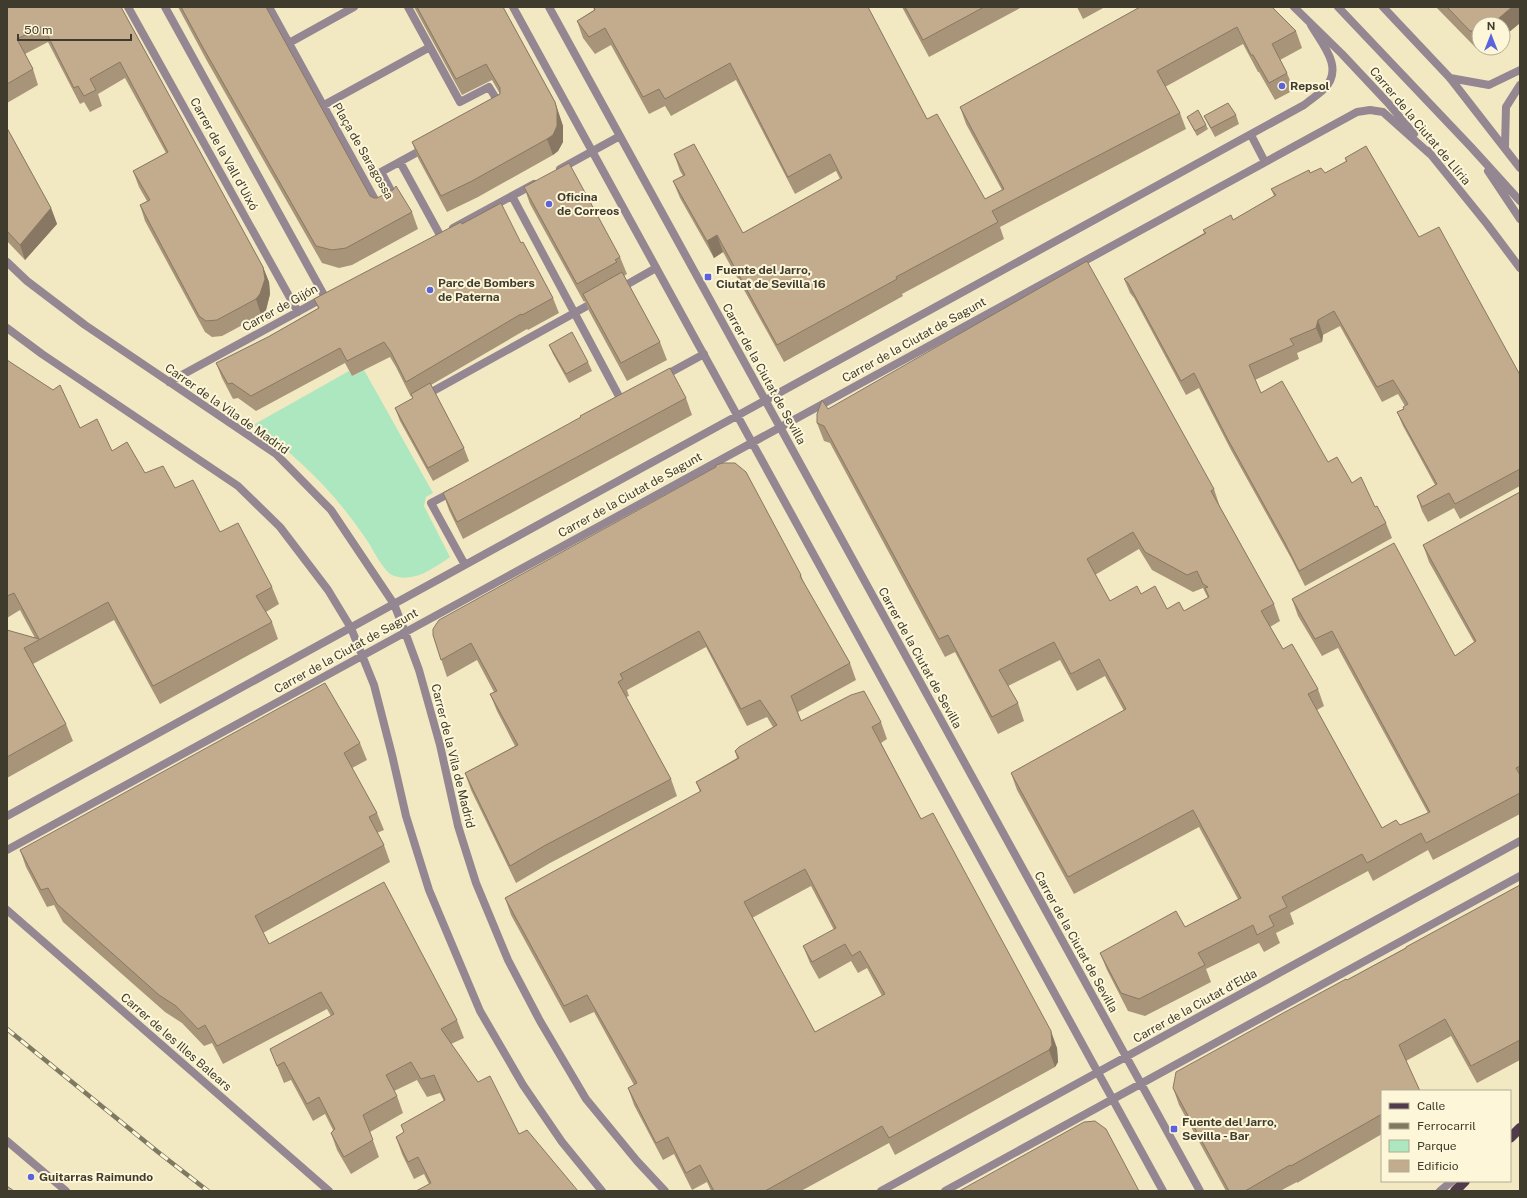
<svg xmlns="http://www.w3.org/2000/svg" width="1527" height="1198" font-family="'Public Sans',sans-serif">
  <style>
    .green { fill: #ace7c0 }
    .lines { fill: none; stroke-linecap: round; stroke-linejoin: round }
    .pedestrian { stroke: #958791; stroke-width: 8 }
    .minor { stroke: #958791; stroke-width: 8 }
    .tertiary { stroke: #958791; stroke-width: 8 }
    .primary { stroke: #513a4b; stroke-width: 10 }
    .rail-casing { stroke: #7f7962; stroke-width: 4.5 }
    .rail { stroke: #fdf6d8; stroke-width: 3; stroke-dasharray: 9; stroke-linecap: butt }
    .wall { fill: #a89479; fill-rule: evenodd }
    .shaded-wall { fill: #887863 }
    .building { fill: #c3ac8d; stroke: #887863; fill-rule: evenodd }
    .poi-dot { fill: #5a63db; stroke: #fdf6d8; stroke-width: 1.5 }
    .labels { text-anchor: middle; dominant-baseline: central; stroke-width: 4; stroke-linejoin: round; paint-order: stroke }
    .poi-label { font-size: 12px; font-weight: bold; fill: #403c2d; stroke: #fdf6d8; text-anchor: start }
    .street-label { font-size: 12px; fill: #403c2d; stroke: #fdf6d8 }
  </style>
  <rect width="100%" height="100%" fill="#f2e9c3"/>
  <path class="green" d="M364 370 433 493 426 497 424 506 450 557C434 568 413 584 392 575 383 571 371 545 364 536 334 492 297 455 253 425L349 371 352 376Z"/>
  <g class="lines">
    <path class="pedestrian" d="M619 289 656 268
      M426 395 596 301"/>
    <path class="minor" d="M128 7 298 312
      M165 7 325 297
      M269 7 379 207
      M408 7 460 102 489 87 500 105
      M513 7 1163 1191
      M549 7 1200 1191
      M1294 7 1342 54 1388 103 1414 134
      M1383 7 1450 78 1520 168
      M289 43 354 7
      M1450 78 1489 85 1520 70
      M324 105 430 47
      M1251 135 1265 162
      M1505 147 1506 107 1520 85
      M1428 151 1487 224 1520 268
      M400 162 440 235
      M560 169 620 136
      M512 196 621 400
      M396 200 381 172 425 148
      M453 228 534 184
      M7 262 27 281 85 325 276 454 331 510 394 604 405 632 419 670 440 745 458 826 476 883 508 960 540 1021 586 1099 637 1161 665 1191
      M7 328 42 354 238 486 280 527 328 590 351 628 374 685 392 755 406 816 429 890 480 1011 523 1085 562 1142 602 1191
      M662 377 704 354
      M169 382 325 297
      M452 492 431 503 465 565
      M7 816 1304 105C1310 100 1318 95 1324 89 1345 68 1322 44 1311 25
      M7 850 1357 112 1370 110 1383 112 1430 154
      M7 910 329 1191
      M7 1141 66 1191
      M881 1191 1520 841
      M945 1191 1520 876
      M1440 1191 1452 1181"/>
    <path class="tertiary" d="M1338 7 1471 147 1520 201
      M1488 171 1520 219"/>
    <path class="primary" d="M1510 1138 1520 1128
      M1455 1191 1465 1181"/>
    <defs>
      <path id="rail" d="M7 1029 158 1152 208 1191"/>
    </defs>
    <use href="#rail" class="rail-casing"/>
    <use href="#rail" class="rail"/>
  </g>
  <path class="wall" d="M7 7H121L263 267 269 282 270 294 266 310 261 315 222 336 212 337 205 332 145 221 140 205 147 201 139 187 133 171 166 153 125 78 98 94 102 106 90 112 84 102 80 104 48 42 25 54 33 69 38 85 7 103Z
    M178 7H266L370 196 374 198 412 212 418 229 352 265 339 268 322 263 207 61Z
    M414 7H503L555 102 563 126V142L558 151 553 155 478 197 447 212 418 158 412 142 500 94 492 80 462 95Z
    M593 7H869L868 8 927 119 985 199 1002 190 966 124 960 107 1140 7 1296 31 1302 48 1280 60 1287 73 1294 90 1275 100 1259 72H1258L1243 44 1165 87 1180 113 1186 129 1000 227 1004 239 902 294 903 296 784 362 723 252 714 258 680 198 673 181 683 176 680 171 674 154 743 233 840 179 836 171 795 194 736 80 671 116 665 106 649 114 611 45 595 54 583 38 577 21 594 10Z
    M902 7H1022L929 57Z
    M1077 7H1105L1083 19Z
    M1436 7H1520V23L1503 37V24H1479V48H1488H1476Z
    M1236 115 1239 124 1215 137 1208 124 1204 116Z
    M1187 117 1206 125 1208 129 1197 136 1189 121Z
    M7 128 51 208 57 224 25 260 7 241Z
    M1345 158 1419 237 1520 375V486L1460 519 1454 508 1428 522 1422 511 1417 496 1435 485 1403 426 1397 412 1404 409 1405 406 1398 394 1382 402 1340 326 1323 335 1322 342 1297 353 1299 359 1255 380 1261 393 1328 462 1352 483 1375 507 1386 523 1392 538 1305 586 1291 558 1231 450 1199 388 1186 395 1134 298 1130 293 1124 279 1204 233 1203 230 1233 220 1274 196 1271 189 1310 173H1325L1346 162Z
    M524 187 620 257 627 274 624 276 660 342 667 360 627 381 589 311 585 301 584 302 530 204Z
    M462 224 521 243 553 298 559 313 528 330 527 329 431 385 464 448 469 461 433 481 400 421 395 408 413 398 412 396 411 397 396 367 390 357 352 376 345 363 256 411 238 398 233 399 222 378 216 363 268 337 318 308 314 299Z
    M549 345 588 362 592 371 569 383 553 354Z
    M7 360 80 428 112 451 145 473 175 488 220 532 272 587 279 604 266 612 272 622 278 639 160 704 114 620 33 664 66 724 73 741 7 778V630L35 638 20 610 7 618Z
    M686 398 692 415 463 539 449 510 443 493Z
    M828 409 1214 489 1220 507 1274 604 1280 621 1270 627 1283 649 1318 689 1324 706 1317 710 1382 828 1400 825 1428 813 1338 648 1322 656 1298 616 1292 599 1455 656 1474 642 1429 562 1423 545 1520 492V814L1433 860 1428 850 1373 881 1368 871 1290 913 1294 924 1276 933 1280 943 1264 952 1259 943 1206 969 1211 982 1145 1016 1128 1011 1107 970 1100 953 1185 927 1238 899 1199 827 1074 894 1017 790 1011 773 1124 711 1105 676 1077 691 1060 660 1008 686 1018 703 1024 721 998 734 955 652 945 657 830 443 824 441 817 423ZM1139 549 1152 570 1193 592 1203 588 1208 598 1184 611 1167 609 1141 594 1110 601 1095 575Z
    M801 575 804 584 850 663 856 680 798 712 801 721 881 722 887 739 881 743 921 819 1057 1048 1058 1062 1055 1067 895 1155 889 1143 801 1191H711L707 1182 692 1190 674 1154 663 1160 634 1105 628 1088 634 1085 594 1012 570 1023 511 915 505 898 700 792 696 782 737 758 735 751 773 727 767 717 747 726 706 647 627 690 629 696 626 697 671 779 677 796 550 863 516 883 471 790 465 773 515 746 497 711 490 694 494 692 477 660 447 677 433 635ZM811 886 834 930 803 946 810 963 819 979 851 961 858 973 867 968 882 996 815 1032 752 918Z
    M360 743 367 760 352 768 377 813 384 830 377 833 384 845 390 862 263 933 269 944 457 1020 464 1038 451 1044 478 1082 519 1134 429 1184 424 1174 414 1179 402 1154 396 1137 404 1132 401 1125 444 1101 440 1093 427 1097 417 1080 394 1091 397 1096 403 1113 370 1132 379 1157 351 1174 337 1150 331 1133 333 1130 325 1114 313 1121 291 1080 284 1083 270 1049 331 1016 327 1009 223 1064 212 1043 204 1046 182 1023 165 1012 63 922 54 905 47 907 26 867 20 850Z
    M1520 885V1060L1477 1083 1451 1036 1406 1061 1382 1091V1134L1297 1183V1182L1280 1191H1226L1179 1105 1173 1088 1347 980Z"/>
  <path class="shaded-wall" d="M1512 7H1520V23L1503 37V24H1492Z
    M555 102 563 126V142L558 151 553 155 547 139Z
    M51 208 57 224 25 260 20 245Z
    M717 235 723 252 714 258 707 241Z
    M263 267 269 282 270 294 266 310 261 315 256 299Z
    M1318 320 1323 335 1322 342 1316 328Z
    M1051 1031 1057 1048 1058 1062 1055 1067 1049 1050Z"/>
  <path class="building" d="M7 7H121L263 267 265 279 260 294 256 299 217 320 206 321 199 316 140 205 150 200 133 171 168 152 120 62 90 79 96 90 84 96 78 86 74 88 43 26 17 39 33 69 7 84Z
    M181 7H266L370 196 374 198H377L393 190 396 186 412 212 346 248 332 250 316 246 201 44Z
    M417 7H503L555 102 557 110V126L553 135 547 139 472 181 441 196 412 142 500 94V88L486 64 456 79Z
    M594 7H868L927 119 937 114 985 199 1004 189 960 107 1140 7H1272L1296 31 1272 44 1287 73 1269 83 1253 55H1251L1237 27 1157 71 1180 113 992 211 998 222 896 277 897 279 777 345 717 235 707 241 673 181 685 175 674 154 694 144 743 233 842 178 830 154 788 177 730 63 665 99 659 89 643 97 605 28 589 37 577 21 595 10Z
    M905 7H984L923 40Z
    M1447 7H1512L1492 24H1479V31H1470Z
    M1228 103 1236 115 1211 128 1204 116Z
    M1198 110 1206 125 1195 131 1187 117Z
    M7 128 51 208 20 245 7 231Z
    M1366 146 1419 237 1439 227 1520 375V469L1455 504 1449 493 1422 507 1417 496 1437 484 1397 412 1404 409 1403 407 1408 404 1393 380 1377 387 1334 311 1318 320 1316 328 1290 339 1294 345 1249 365 1261 393 1282 381 1328 462 1337 457 1352 483 1361 477 1375 507 1377 506 1386 523 1299 571 1285 543 1226 436 1194 373 1181 381 1128 283 1124 279 1206 233 1203 230 1231 215 1233 220 1276 195 1271 189 1309 170 1310 173 1321 168 1325 173 1347 161 1345 158Z
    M569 163 620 257 615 260 617 262 577 284 524 187Z
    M501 203 521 243 523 242 553 298 522 315 521 314 406 382 391 352 384 342 347 361 340 348 251 396 232 383 228 384 216 363 268 337 319 308 314 299 461 222 462 224Z
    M1087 261 1214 489 1211 491 1274 604 1261 611 1283 649 1292 644 1318 689 1308 694 1382 828 1396 820 1400 825 1430 812 1332 631 1315 639 1292 599 1394 543 1455 656 1476 641 1423 545 1520 492V766L1516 768 1520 775V793L1426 843 1421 833 1367 863 1362 854 1282 897 1287 907 1269 916 1274 926 1257 935 1253 925 1198 953 1205 965 1139 999 1121 993 1100 953 1176 911 1185 927 1241 898 1193 810 1068 877 1011 773 1126 709 1099 659 1071 674 1054 642 999 670 1018 703 992 717 948 635 939 639 824 426 817 423V414L822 400 828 409ZM1133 532 1145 552 1187 575 1197 571 1203 584 1208 587 1205 588 1209 597 1184 611 1179 602 1167 609 1155 586 1141 594 1137 586 1110 601 1087 559Z
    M622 272 660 342 621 363 583 294Z
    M572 332 588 362 566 374 549 345Z
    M7 360 53 390 60 385 80 428 97 419 112 451 127 442 145 473 163 466 175 488 193 480 220 532 238 523 272 587 256 596 272 622 153 686 108 602 24 648 66 724 7 757V630L39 639 14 593 7 596Z
    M670 368 686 398 457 522 443 493 581 417 580 416Z
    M430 383 464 448 428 468 395 408 413 398 411 394Z
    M723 463H735L746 472 801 575 800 576 850 663 791 696 801 721 851 695 864 691 881 722 872 727 921 819 933 813 1051 1031 1052 1045 1049 1050 889 1138 882 1126 765 1191H714L700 1165 686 1173 668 1137 656 1143 628 1088 637 1083 587 995 564 1006 505 898 701 791 696 782 739 758 735 751 739 747 777 725 760 700 741 709 699 631 620 674 623 679 618 682 671 779 544 846 510 866 465 773 518 745 490 694 497 691 471 643 441 660 433 635V629L439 620 716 467V465ZM805 869 836 928 803 946 812 962 845 944 852 956 860 951 885 994 815 1032 744 902Z
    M325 683 360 743 344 753 377 813 369 817 384 845 255 916 269 944 384 882 457 1020 441 1029 478 1082 490 1076 519 1134 527 1130 578 1191H416L431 1183 418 1157 408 1162 396 1137 404 1132 401 1125 445 1100 434 1075 421 1079 411 1062 386 1075 397 1096 363 1115 373 1140 344 1157 331 1133 335 1129 319 1097 307 1104 284 1062 277 1066 270 1049 334 1014 321 992 217 1046 205 1025 198 1029 176 1006 159 995 57 904 48 888 41 890 20 850Z
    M1520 885V1040L1471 1066 1445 1019 1399 1045 1420 1091H1382V1114L1291 1166 1290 1165 1245 1191H1229L1173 1088 1176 1072 1285 1012 1346 979 1347 980 1406 948V947Z
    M1095 1121 1106 1129 1139 1191H959L1084 1122Z
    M7 1186 14 1191H7Z"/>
  <g class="poi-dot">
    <circle cx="1282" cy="86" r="4"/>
    <circle cx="549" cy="204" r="4"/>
    <rect x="704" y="273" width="8" height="8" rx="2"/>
    <circle cx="430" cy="290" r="4"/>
    <rect x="1170" y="1125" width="8" height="8" rx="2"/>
    <circle cx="31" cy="1177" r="4"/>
  </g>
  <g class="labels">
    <g class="poi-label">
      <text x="1290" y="86">Repsol</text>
      <text x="557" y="197">Oficina<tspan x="557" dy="14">de Correos</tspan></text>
      <text x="716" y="270">Fuente del Jarro,<tspan x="716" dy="14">Ciutat de Sevilla 16</tspan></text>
      <text x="438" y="283">Parc de Bombers<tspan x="438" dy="14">de Paterna</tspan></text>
      <text x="1182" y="1122">Fuente del Jarro,<tspan x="1182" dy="14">Sevilla - Bar</tspan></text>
      <text x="39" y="1177">Guitarras Raimundo</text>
    </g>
    <g class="street-label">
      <text transform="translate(1420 126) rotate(50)">Carrer de la Ciutat de Llíria</text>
      <text transform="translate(363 151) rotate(60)">Plaça de Saragossa</text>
      <text transform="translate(224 154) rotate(61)">Carrer de la Vall d'Uixó</text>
      <text transform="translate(280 308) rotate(-29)">Carrer de Gijón</text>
      <text transform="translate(914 340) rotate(-29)">Carrer de la Ciutat de Sagunt</text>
      <text transform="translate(764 374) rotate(61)">Carrer de la Ciutat de Sevilla</text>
      <text transform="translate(227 409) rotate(35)">Carrer de la Vila de Madrid</text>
      <text transform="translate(630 495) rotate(-29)">Carrer de la Ciutat de Sagunt</text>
      <text transform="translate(346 651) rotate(-29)">Carrer de la Ciutat de Sagunt</text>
      <text transform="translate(920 658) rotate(61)">Carrer de la Ciutat de Sevilla</text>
      <text transform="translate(453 756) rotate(76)">Carrer de la Vila de Madrid</text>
      <text transform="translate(1076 942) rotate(61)">Carrer de la Ciutat de Sevilla</text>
      <text transform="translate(1195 1006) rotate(-29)">Carrer de la Ciutat d'Elda</text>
      <text transform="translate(176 1042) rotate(41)">Carrer de les Illes Balears</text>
    </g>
  </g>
  <rect width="1527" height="1198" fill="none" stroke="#403c2d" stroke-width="16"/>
  <rect x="1381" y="1090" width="130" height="92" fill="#fdf6d8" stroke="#b1ac94"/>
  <rect x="1389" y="1103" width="20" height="6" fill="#513a4b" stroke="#b1ac94"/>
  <text x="1417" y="1110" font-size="12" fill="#403c2d">Calle</text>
  <rect x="1389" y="1123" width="20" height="6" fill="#7f7962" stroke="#b1ac94"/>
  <text x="1417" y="1130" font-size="12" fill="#403c2d">Ferrocarril</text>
  <rect x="1389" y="1140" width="20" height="12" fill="#ace7c0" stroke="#b1ac94"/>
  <text x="1417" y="1150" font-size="12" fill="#403c2d">Parque</text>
  <rect x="1389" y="1160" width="20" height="12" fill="#c3ac8d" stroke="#b1ac94"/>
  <text x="1417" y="1170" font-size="12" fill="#403c2d">Edificio</text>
  <g transform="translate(1491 36)"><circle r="19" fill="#fdf6d8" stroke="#b1ac94"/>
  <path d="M0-3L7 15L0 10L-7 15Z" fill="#5a63db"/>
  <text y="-6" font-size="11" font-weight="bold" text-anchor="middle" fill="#403c2d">N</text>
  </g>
  <path d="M18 34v6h113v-6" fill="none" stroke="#403c2d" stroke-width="2"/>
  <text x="24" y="34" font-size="12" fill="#403c2d" stroke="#fdf6d8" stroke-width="3" paint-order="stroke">50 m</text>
</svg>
